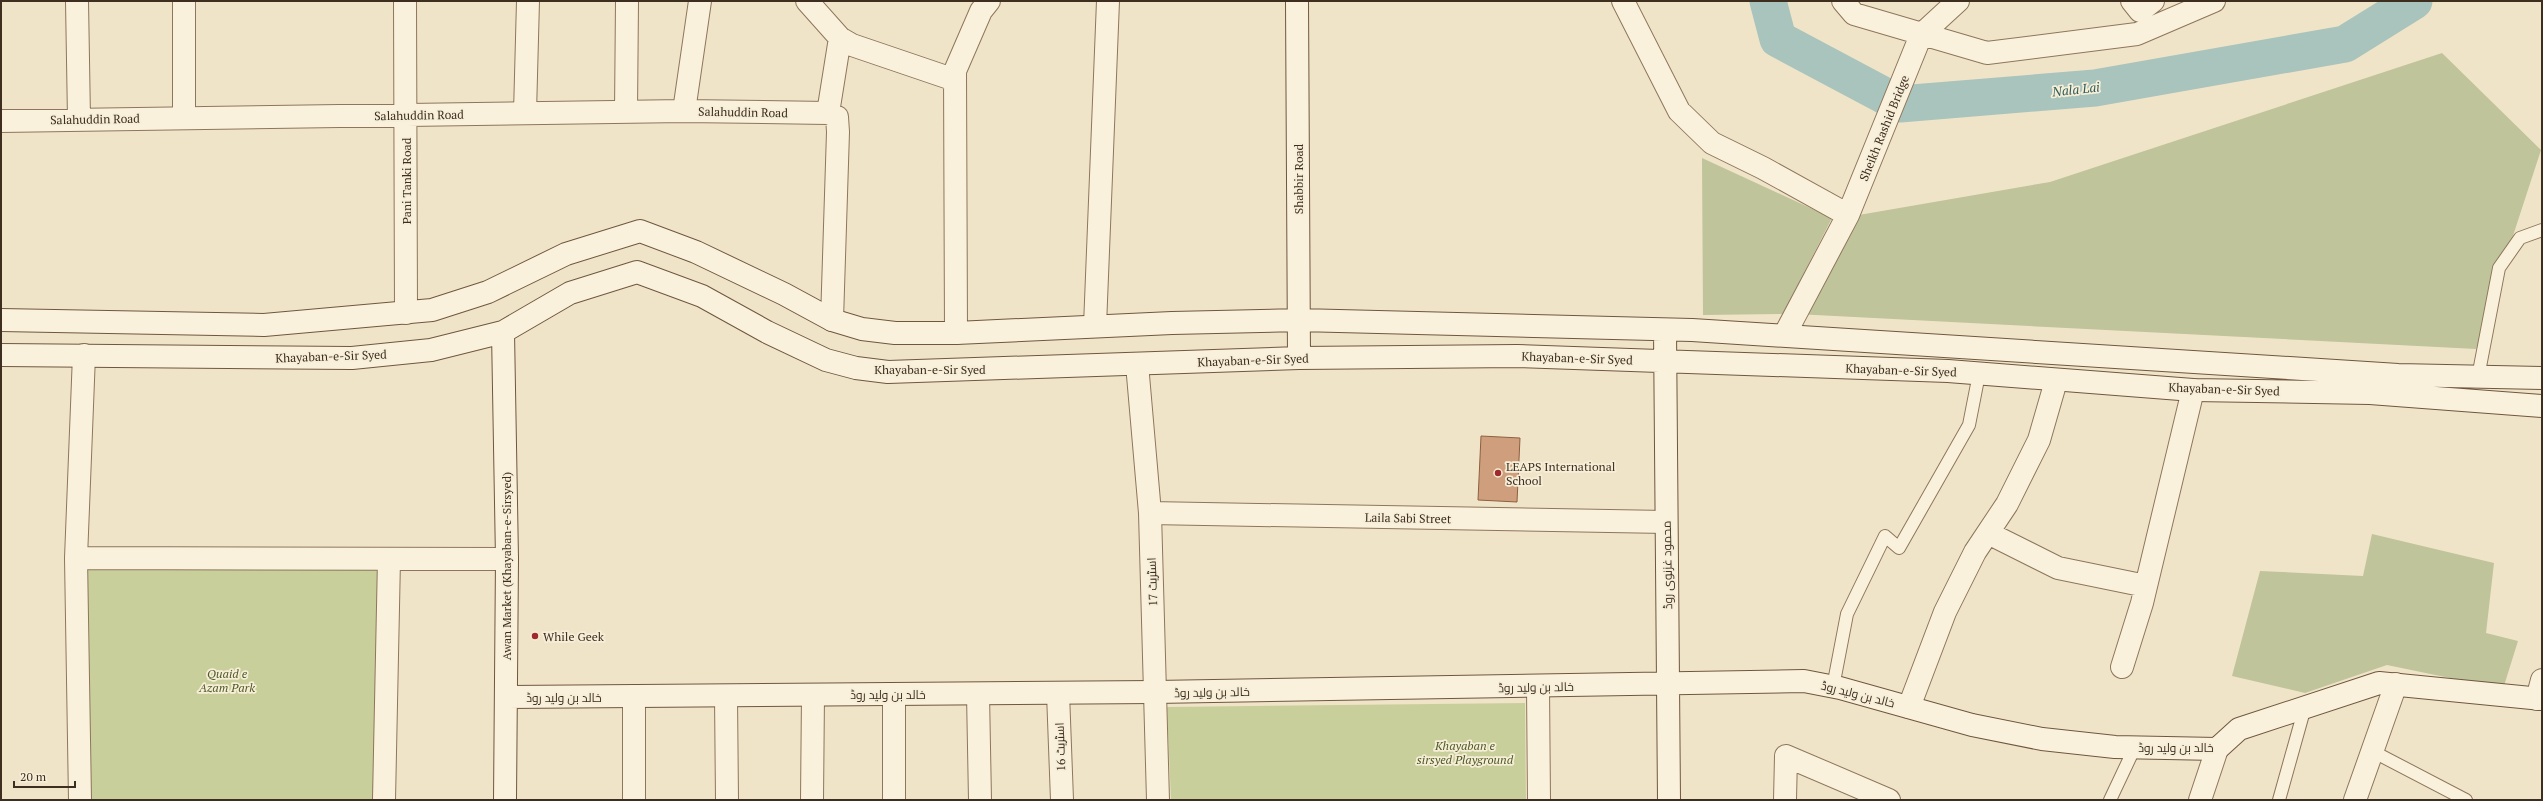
<svg xmlns="http://www.w3.org/2000/svg" width="2543" height="801" font-family="'PT Serif',Cairo,serif">
  <style>
    .green { fill: #c9cf9b }
    .cemetery { fill: #bfc49a }
    .lines { fill: none; stroke-linecap: round; stroke-linejoin: round }
    .river { stroke: #a9c4bc; stroke-width: 37 }
    .building { fill: #cf9f7d; stroke: #8d5f41 }
    .lane-casing { stroke: #8d765c; stroke-width: 14 }
    .street-casing { stroke: #8d765c; stroke-width: 24 }
    .secondary-casing { stroke: #6f573f; stroke-width: 24 }
    .lane { stroke: #faf1dc; stroke-width: 12 }
    .street { stroke: #faf1dc; stroke-width: 22 }
    .secondary { stroke: #faf1dc; stroke-width: 22 }
    .poi-dot { fill: #9e2a2b; stroke: #f7eed8; stroke-width: 1.5 }
    .labels { text-anchor: middle; dominant-baseline: central; stroke-width: 3.5; stroke-linejoin: round; paint-order: stroke }
    .street-label { font-size: 12px; fill: #3d2e20; stroke: #f7eed8 }
    .poi-label { font-size: 12px; fill: #3d2e20; stroke: #f7eed8; text-anchor: start }
    .park-label { font-size: 12px; font-style: italic; fill: #4d5a26; stroke: #f7eed8 }
    .water-label { font-size: 13px; font-style: italic; fill: #2f5d5a; stroke: #f7eed8 }
  </style>
  <rect width="100%" height="100%" fill="#f0e4c8"/>
  <path class="green" d="M76 558 389 559 384 800H80Z
    M1525 703 1526 800H1171L1167 707Z"/>
  <path class="cemetery" d="M2442 53 2541 150 2476 349 1796 314 1853 216 2050 182Z
    M1702 158 1832 218 1783 314 1703 315Z
    M2372 534 2494 563 2486 633 2518 641 2503 689 2387 665 2305 693 2232 676 2260 571 2363 576Z"/>
  <g class="lines">
    <path class="river" d="M1768 1 1778 39 1900 104 2095 88 2345 44 2414 1"/>
  </g>
  <path class="building" d="M1481 436 1520 438 1517 502 1478 500Z"/>
  <g class="lines">
    <defs>
      <path id="lane" d="M2478 377 2499 268 2520 238 2542 230
        M1833 687 1847 614 1885 536 1899 548 1969 425 1979 374
        M2372 751 2466 800
        M2110 800 2135 747
        M2279 800 2305 707"/>
      <path id="street" d="M77 1 79 119
        M405 1 406 313
        M807 1 840 38 852 45 955 80
        M1623 1 1679 111 1712 143 1763 168 1848 215
        M1843 1 1854 14 1987 53 2137 34 2214 1
        M2132 1 2140 11 2153 1
        M684 111 700 1
        M626 112 627 1
        M525 113 528 1
        M828 113 840 38
        M184 118V1
        M1 121 684 111 828 113 837 117 838 132 832 320
        M1095 326 1108 1
        M956 333 955 71 981 11 989 1
        M1785 334 1848 215 1921 35 1958 1
        M1137 364 1150 513 1158 800
        M1150 513 1666 522
        M1988 533 2058 568 2146 586
        M76 558 507 559
        M2122 667 2142 603 2193 390
        M1538 687 1539 800
        M1058 693 1062 800
        M894 694V800
        M978 694 980 800
        M634 696V800
        M726 696 727 800
        M2537 699 2542 680
        M1909 707 1945 612 1975 552 2007 504 2039 440 2056 381
        M80 800 76 558 84 355
        M384 800 389 559
        M812 800 813 695
        M1785 800 1786 756 1889 800
        M2200 800 2217 749
        M2355 800 2396 684"/>
      <path id="secondary" d="M1297 1 1299 358
        M1 320 264 325 432 310 488 292 566 254 640 231 696 252 784 294 832 320 862 329 895 333H956L1172 323 1299 320 1692 330 2398 375 2542 378
        M1665 330 1669 800
        M503 332 507 559 505 800
        M1 355 352 358 431 350 503 332 570 293 637 272 702 296 767 332 826 360 856 368 888 372 1299 358 1517 356 1948 371 2193 390 2370 393 2542 406
        M506 697 1155 692 1804 681 1840 688 1972 725 2042 739 2115 747 2217 749 2239 729 2379 683 2542 699"/>
    </defs>
    <use href="#lane" class="lane-casing"/>
    <use href="#street" class="street-casing"/>
    <use href="#secondary" class="secondary-casing"/>
    <use href="#lane" class="lane"/>
    <use href="#street" class="street"/>
    <use href="#secondary" class="secondary"/>
  </g>
  <g class="poi-dot">
    <circle cx="1498" cy="473" r="4"/>
    <circle cx="535" cy="636" r="4"/>
  </g>
  <g class="labels">
    <g class="street-label">
      <text transform="translate(743 112) rotate(1)">Salahuddin Road</text>
      <text transform="translate(419 115) rotate(-1)">Salahuddin Road</text>
      <text transform="translate(95 119) rotate(-1)">Salahuddin Road</text>
      <text transform="translate(1884 128) rotate(-68)">Sheikh Rashid Bridge</text>
      <text transform="translate(1298 179) rotate(-90)">Shabbir Road</text>
      <text transform="translate(406 181) rotate(-90)">Pani Tanki Road</text>
      <text transform="translate(331 356) rotate(-2)">Khayaban-e-Sir Syed</text>
      <text transform="translate(1577 358) rotate(2)">Khayaban-e-Sir Syed</text>
      <text transform="translate(1253 360) rotate(-2)">Khayaban-e-Sir Syed</text>
      <text x="930" y="369">Khayaban-e-Sir Syed</text>
      <text transform="translate(1901 370) rotate(2)">Khayaban-e-Sir Syed</text>
      <text transform="translate(2224 389) rotate(2)">Khayaban-e-Sir Syed</text>
      <text transform="translate(1408 518) rotate(1)">Laila Sabi Street</text>
      <text transform="translate(1667 565) rotate(-91)">محمود غزنوی روڈ</text>
      <text transform="translate(506 566) rotate(-90)">Awan Market (Khayaban-e-Sirsyed)</text>
      <text transform="translate(1152 582) rotate(-92)">اسٹریٹ 17</text>
      <text transform="translate(1536 687) rotate(-1)">خالد بن ولید روڈ</text>
      <text transform="translate(1212 692) rotate(-1)">خالد بن ولید روڈ</text>
      <text x="888" y="694">خالد بن ولید روڈ</text>
      <text transform="translate(1858 694) rotate(14)">خالد بن ولید روڈ</text>
      <text x="564" y="697">خالد بن ولید روڈ</text>
      <text transform="translate(1060 747) rotate(-92)">اسٹریٹ 16</text>
      <text x="2176" y="747">خالد بن ولید روڈ</text>
    </g>
    <g class="poi-label">
      <text x="1506" y="466">LEAPS International<tspan x="1506" dy="14">School</tspan></text>
      <text x="543" y="636">While Geek</text>
    </g>
    <g class="park-label">
      <text x="227" y="673">Quaid e<tspan x="227" dy="14">Azam Park</tspan></text>
      <text x="1465" y="745">Khayaban e<tspan x="1465" dy="14">sirsyed Playground</tspan></text>
    </g>
    <g class="water-label">
      <text transform="translate(2076 89) rotate(-6)">Nala Lai</text>
    </g>
  </g>
  <rect width="2543" height="801" fill="none" stroke="#3d2e20" stroke-width="4"/>
  <path d="M14 781v6h61v-6" fill="none" stroke="#3d2e20" stroke-width="2"/>
  <text x="20" y="781" font-size="12" fill="#3d2e20" stroke="#f7eed8" stroke-width="3" paint-order="stroke">20 m</text>
</svg>
